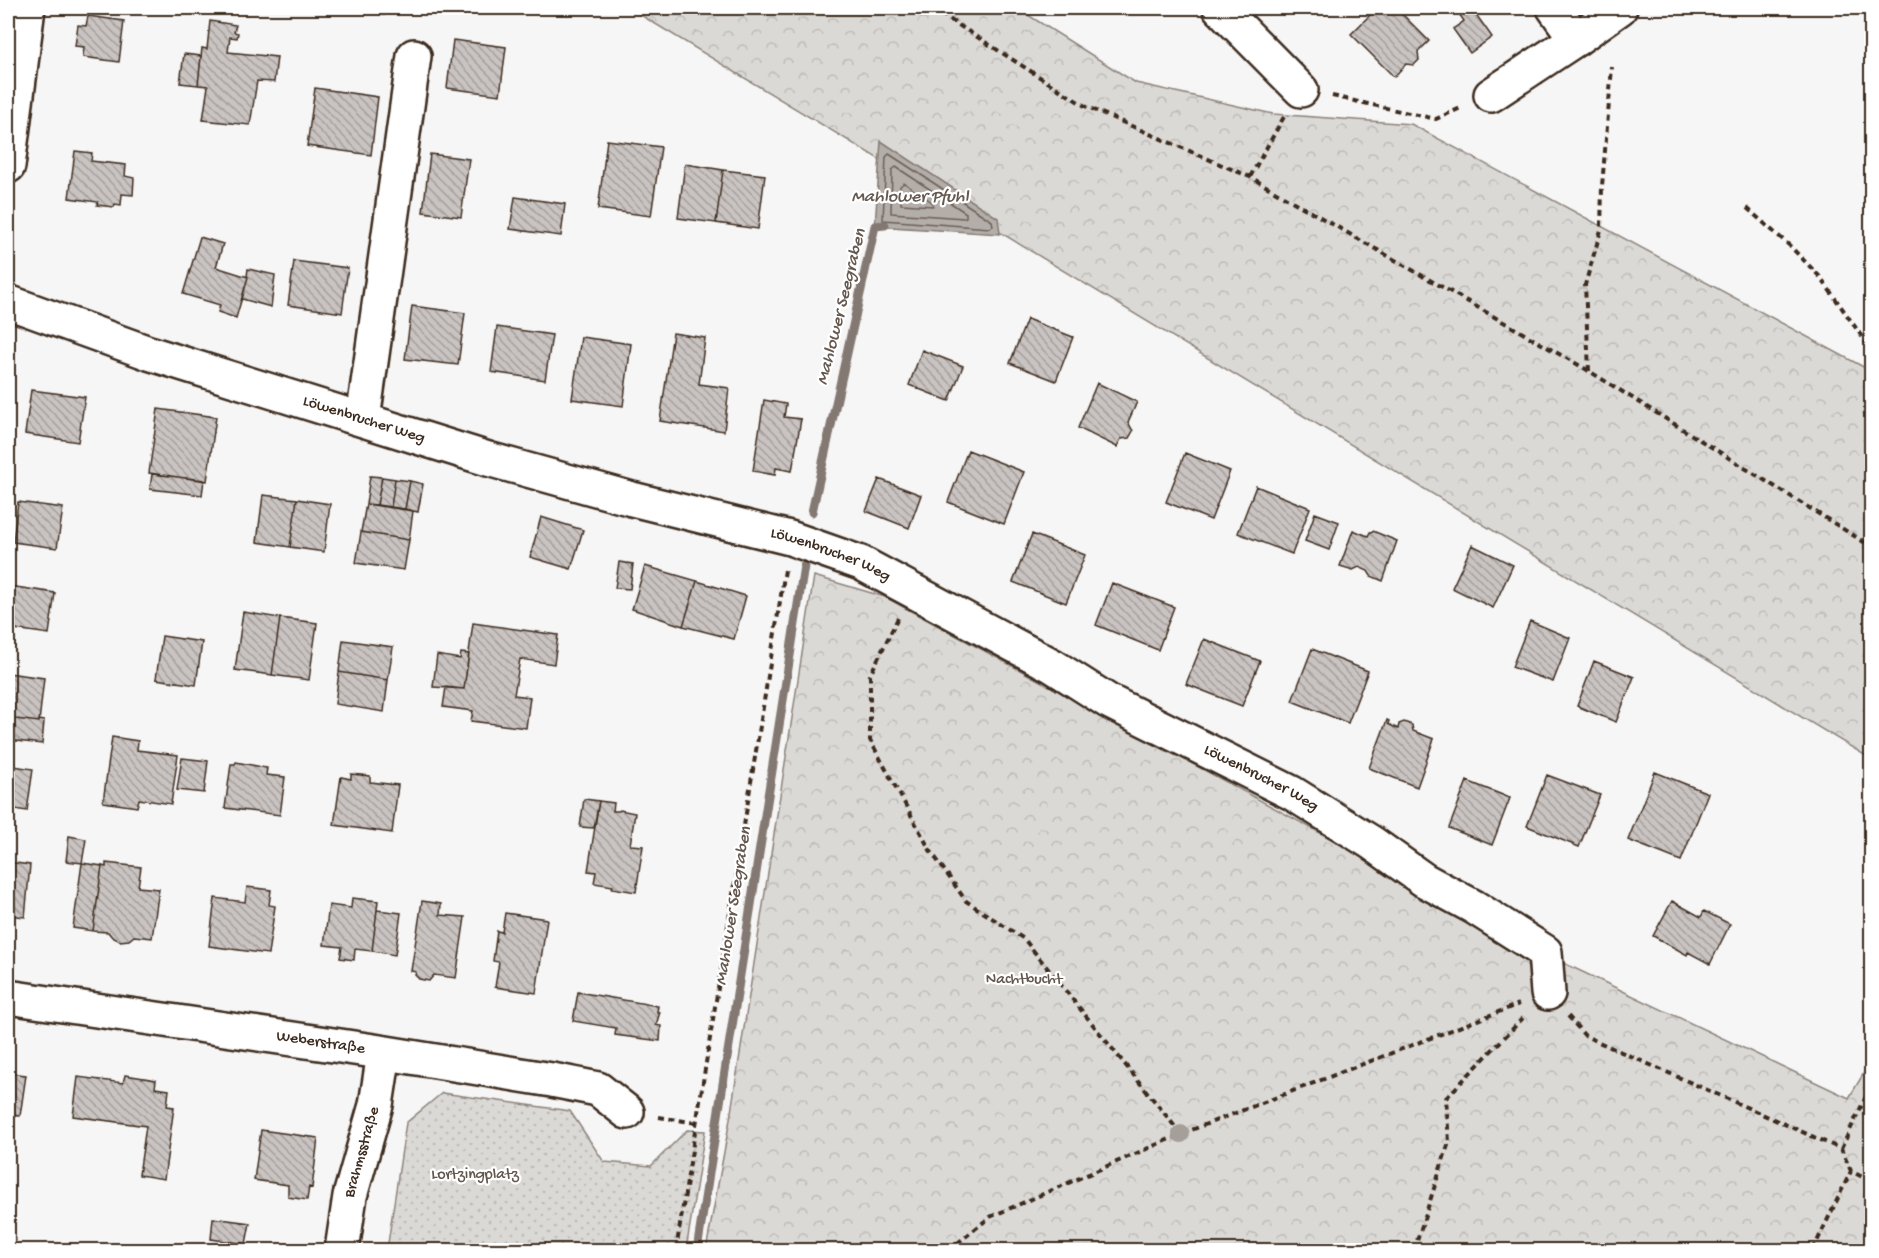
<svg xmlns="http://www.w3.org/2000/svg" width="1879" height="1258" font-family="'Gochi Hand',sans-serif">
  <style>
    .forest { fill: url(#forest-crowns); stroke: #8b827a; stroke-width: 1.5 }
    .park { fill: url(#park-dots); stroke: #8b827a; stroke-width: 1.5 }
    .water { fill: #b4aeaa; stroke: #847972; stroke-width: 1.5 }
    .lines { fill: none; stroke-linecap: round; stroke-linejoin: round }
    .shore { stroke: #6b5f56; stroke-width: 1.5 }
    .stream { stroke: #847972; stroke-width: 9 }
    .building { fill: url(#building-back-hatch); stroke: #3b2a1e; stroke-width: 1.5 }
    .minor-casing { stroke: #3b2a1e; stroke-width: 38 }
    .path { stroke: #3b2a1e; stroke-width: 4; stroke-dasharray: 6 4.5; stroke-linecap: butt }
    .minor { stroke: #fff; stroke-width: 33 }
    .tree { fill: #a69e98 }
    .labels { text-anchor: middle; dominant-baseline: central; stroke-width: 4.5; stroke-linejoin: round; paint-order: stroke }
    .street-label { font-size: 16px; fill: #3b2a1e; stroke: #fff }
    .park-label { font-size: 16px; fill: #63564c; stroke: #fff }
    .water-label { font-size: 18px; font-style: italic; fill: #65584f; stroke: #fff }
  </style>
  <defs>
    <pattern id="forest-crowns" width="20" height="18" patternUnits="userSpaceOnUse" patternTransform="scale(1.5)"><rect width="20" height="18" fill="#dbd9d6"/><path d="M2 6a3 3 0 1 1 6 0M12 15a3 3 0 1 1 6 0" fill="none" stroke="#bdbab7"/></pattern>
    <pattern id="park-dots" width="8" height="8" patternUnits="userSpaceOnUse" patternTransform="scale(1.5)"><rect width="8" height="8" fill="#dbd9d6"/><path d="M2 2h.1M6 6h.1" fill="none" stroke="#bdbab7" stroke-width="1.8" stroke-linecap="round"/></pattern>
    <pattern id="building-back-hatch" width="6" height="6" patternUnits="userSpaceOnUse" patternTransform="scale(1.5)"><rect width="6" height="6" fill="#c9c3c1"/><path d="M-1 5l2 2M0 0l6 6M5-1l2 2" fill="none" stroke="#a49f9c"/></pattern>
  </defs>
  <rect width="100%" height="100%" fill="#f7f6f6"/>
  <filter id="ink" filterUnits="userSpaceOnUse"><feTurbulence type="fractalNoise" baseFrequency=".0167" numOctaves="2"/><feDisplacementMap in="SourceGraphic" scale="12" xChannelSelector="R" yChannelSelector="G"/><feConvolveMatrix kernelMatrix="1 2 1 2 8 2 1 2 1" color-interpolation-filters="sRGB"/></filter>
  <g filter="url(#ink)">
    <path class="forest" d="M629 8H1017L1136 83 1273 114 1411 124 1871 371V759Z
      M814 576 885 597 1536 950 1849 1098 1871 1061V1250H706L729 1125Z"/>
    <path class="park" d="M442 1093 570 1111 604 1162 651 1166 687 1130 705 1131 686 1250H387L406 1123Z"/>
    <path class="water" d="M881 141 998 218 1000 234 875 226Z"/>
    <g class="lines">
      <path class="shore" d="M889 154 992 221 993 226 990 228 883 220 886 157Z
        M896 167 966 213V217L964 218 891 213 892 170Z
        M904 183 932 202 933 206 901 204 900 186Z"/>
      <path class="stream" d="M812 512 875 226 885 225
        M697 1250 804 566"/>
    </g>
    <path class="building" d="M89 8H120V13L89 9Z
      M360 8H386L384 15Z
      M1377 8H1396L1429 41 1418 52 1419 60 1414 65 1406 64 1394 77 1351 34Z
      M1455 8H1483L1475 13 1492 37 1470 53 1453 29 1464 21Z
      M88 16 124 21 119 62 83 57 84 47 75 46 78 25 86 26Z
      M210 21 236 25 234 32 238 33 237 38 230 37 228 52 277 57 274 82 257 81 250 125 203 120 208 86 198 85 202 48 207 49Z
      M453 40 506 47 500 95 447 88Z
      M184 54 201 56 198 85 180 83Z
      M315 88 378 97 371 155 307 146Z
      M607 140 661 147 651 216 598 209Z
      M75 151 92 153 91 161 126 165 125 176 134 178 133 195 122 194 121 205 115 204 114 207 97 205 98 202 69 198Z
      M430 154 469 159 461 217 423 212Z
      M685 164 723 170 716 223 678 218Z
      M723 170 765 175 758 229 716 223Z
      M515 197 565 204 561 236 510 229Z
      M200 237 223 244 216 267 248 277 236 318 218 312 220 305 183 294Z
      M294 261 348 268 342 313 288 305Z
      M248 269 275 275 271 307 242 299 248 277 247 276Z
      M412 306 465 313 458 365 405 359Z
      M1027 319 1073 337 1056 381 1010 363Z
      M497 327 552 335 545 380 491 372Z
      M673 333 705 338 699 384 729 388 724 431 660 421Z
      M581 337 631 344 623 406 572 399Z
      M922 350 963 366 949 401 909 385Z
      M1097 383 1137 402 1128 422 1133 431 1129 438 1121 439 1117 447 1078 428Z
      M31 390 85 397 78 442 25 434Z
      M764 400 786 404 784 417 801 419 792 471 776 468 775 475 753 471Z
      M158 409 216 417 207 481 149 473Z
      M968 450 1024 472 1004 524 948 502Z
      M1185 453 1230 471 1211 520 1166 502Z
      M152 474 204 480 202 495 150 489Z
      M370 476 382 477 377 505 366 504Z
      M382 477 395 479 391 507 377 505Z
      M395 479 410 481 405 509 391 507Z
      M879 479 921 495 909 528 866 511Z
      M410 481 423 484 418 512 405 509Z
      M1256 486 1310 508 1292 554 1238 533Z
      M263 495 297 499 290 547 257 542Z
      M297 499 330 504 324 552 290 547Z
      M18 502 63 508 57 548 13 542Z
      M366 504 413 511 409 540 361 532Z
      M1315 513 1339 522 1329 550 1305 541Z
      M541 517 583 530 571 569 530 557Z
      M1353 530 1368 536 1370 532 1373 531 1397 541 1383 581 1371 576 1368 571 1359 567 1353 570 1340 566Z
      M361 532 409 540 404 570 356 563Z
      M1032 534 1085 555 1066 603 1013 582Z
      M1472 545 1513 565 1493 608 1452 588Z
      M619 562 633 564 630 589 615 588Z
      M645 566 697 581 683 626 632 609Z
      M697 581 746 596 734 639 683 626Z
      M1112 583 1174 607 1158 650 1096 625Z
      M9 586 55 593 49 634 8 628Z
      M243 612 280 618 272 675 235 670Z
      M280 618 317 623 309 680 272 675Z
      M1530 621 1570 638 1553 682 1512 667Z
      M473 623 558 635 554 664 520 659 514 695 530 697 526 728 471 721 473 711 443 707 446 687 464 689Z
      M162 636 202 642 196 685 156 679Z
      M1204 639 1260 661 1242 706 1186 684Z
      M343 640 393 647 388 680 339 672Z
      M1312 649 1368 671 1348 723 1292 701Z
      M461 653 469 654 464 689 433 687 437 655 460 659Z
      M1594 661 1634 677 1616 722 1577 706Z
      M339 672 388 680 384 712 335 704Z
      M8 673 44 678 39 722 8 718Z
      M8 718 39 722V720L44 721 42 744 8 740Z
      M1387 720 1389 721 1388 724 1398 729 1399 724 1404 722 1412 725 1413 731 1434 739 1417 787 1369 768Z
      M112 737 138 741 137 750 178 755 171 804 139 799 137 807 103 802Z
      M182 758 208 761 204 793 177 790Z
      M236 762 267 768 266 775 285 777 280 815 225 808 231 764H235Z
      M8 765 33 769 27 811 8 808Z
      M1655 772 1708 793 1681 861 1628 840Z
      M351 774 370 776V782L398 785 392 833 334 825 341 777 351 779Z
      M1547 775 1600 795 1579 847 1527 826Z
      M1467 781 1510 798 1492 845 1449 828Z
      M584 799 599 801 594 828 580 827Z
      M599 801 614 803 613 811H619L620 810 635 813 630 845 643 846 636 892 612 888 613 886 594 883 596 872 588 871Z
      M69 836 86 839 82 863 66 861Z
      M8 862 30 865 25 917 8 915Z
      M82 863 102 866 93 931 73 928Z
      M106 863 141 867 138 887 159 889 152 938 134 936 129 940 120 941 112 937 108 932 93 931 102 866 106 867Z
      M247 887 271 890 269 905 275 906 268 954 209 946 215 898 245 902Z
      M352 898 378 901 372 951 355 949 354 960 340 958 342 947 324 945 329 905 351 908Z
      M422 901 441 904 440 915 465 917 456 978 434 975 429 981 419 979 415 975 416 972 411 971Z
      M1672 901 1701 917 1704 911 1730 924 1710 964 1688 952 1687 955 1653 936Z
      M377 910 401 913 395 955 372 951Z
      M505 913 547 919 536 993 495 987 499 962 493 961 497 931 502 932Z
      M578 992 658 1006 657 1012H660L656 1025 661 1026 660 1041 615 1035 616 1028 573 1021Z
      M8 1073 26 1075 20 1116 8 1115Z
      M125 1075 156 1080 155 1088 169 1090 167 1106 174 1107 164 1179 139 1175 146 1126 73 1116 78 1077 123 1083Z
      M261 1130 318 1138 312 1188 309 1187 307 1200 288 1197V1185L254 1180Z
      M213 1218 250 1223 246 1244 211 1239Z"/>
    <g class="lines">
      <defs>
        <g id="minor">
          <path d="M1220 8 1301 90"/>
          <path d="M1554 8 1576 39"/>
          <path d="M1491 95 1576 39 1620 8"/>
          <path d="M8 166 28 8"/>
          <path id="s1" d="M8 302 149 353 488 459 632 499 790 538 861 563 1053 666 1108 701 1292 793 1372 843 1424 880 1474 907 1545 952 1548 993"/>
          <path d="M363 419 414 56"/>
          <path id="s2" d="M8 997 374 1051 552 1080 598 1089 627 1112"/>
          <path id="s3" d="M342 1250 350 1196 376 1105 384 1053"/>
        </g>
      </defs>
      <use href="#minor" class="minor-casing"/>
      <path class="path" d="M932 8 1085 106 1250 177 1589 371 1872 547
        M1332 96 1436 119 1463 107
        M1250 177 1285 115
        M1747 208 1791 247 1821 278 1872 351
        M1589 371 1585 285 1601 230 1602 186 1612 67
        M898 618 870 675V740L930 850 966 901 1024 939 1181 1134
        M1568 1016 1585 1036 1841 1149 1851 1171 1872 1182
        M659 1117 697 1123
        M1841 1149 1872 1084
        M676 1250 785 570
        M949 1250 990 1217 1181 1134 1519 1004
        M1414 1250 1449 1142 1446 1098 1525 1016
        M1813 1250 1851 1171"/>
      <use href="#minor" class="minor"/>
    </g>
    <circle class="tree" cx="1181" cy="1134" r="9"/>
  </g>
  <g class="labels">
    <g class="street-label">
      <text stroke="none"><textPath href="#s1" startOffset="375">Löwenbrucher Weg</textPath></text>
      <text stroke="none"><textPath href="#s1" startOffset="861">Löwenbrucher Weg</textPath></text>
      <text stroke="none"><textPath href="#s1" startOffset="1347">Löwenbrucher Weg</textPath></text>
      <text stroke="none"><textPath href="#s2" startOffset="316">Weberstraße</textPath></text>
      <text stroke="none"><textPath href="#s3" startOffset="100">Brahmsstraße</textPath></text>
    </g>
    <g class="park-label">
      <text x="1024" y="980">Nachtbucht</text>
      <text x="475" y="1175">Lortzingplatz</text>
    </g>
    <g class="water-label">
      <text x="910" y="197">Mahlower Pfuhl</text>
      <text transform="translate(842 307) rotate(-76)">Mahlower Seegraben</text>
      <text transform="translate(734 906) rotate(-81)">Mahlower Seegraben</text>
    </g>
  </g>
  <rect width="1879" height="1258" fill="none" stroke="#fff" stroke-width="30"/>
  <rect x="15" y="15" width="1849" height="1228" fill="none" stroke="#3b2a1e" stroke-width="2" filter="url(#ink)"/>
</svg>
